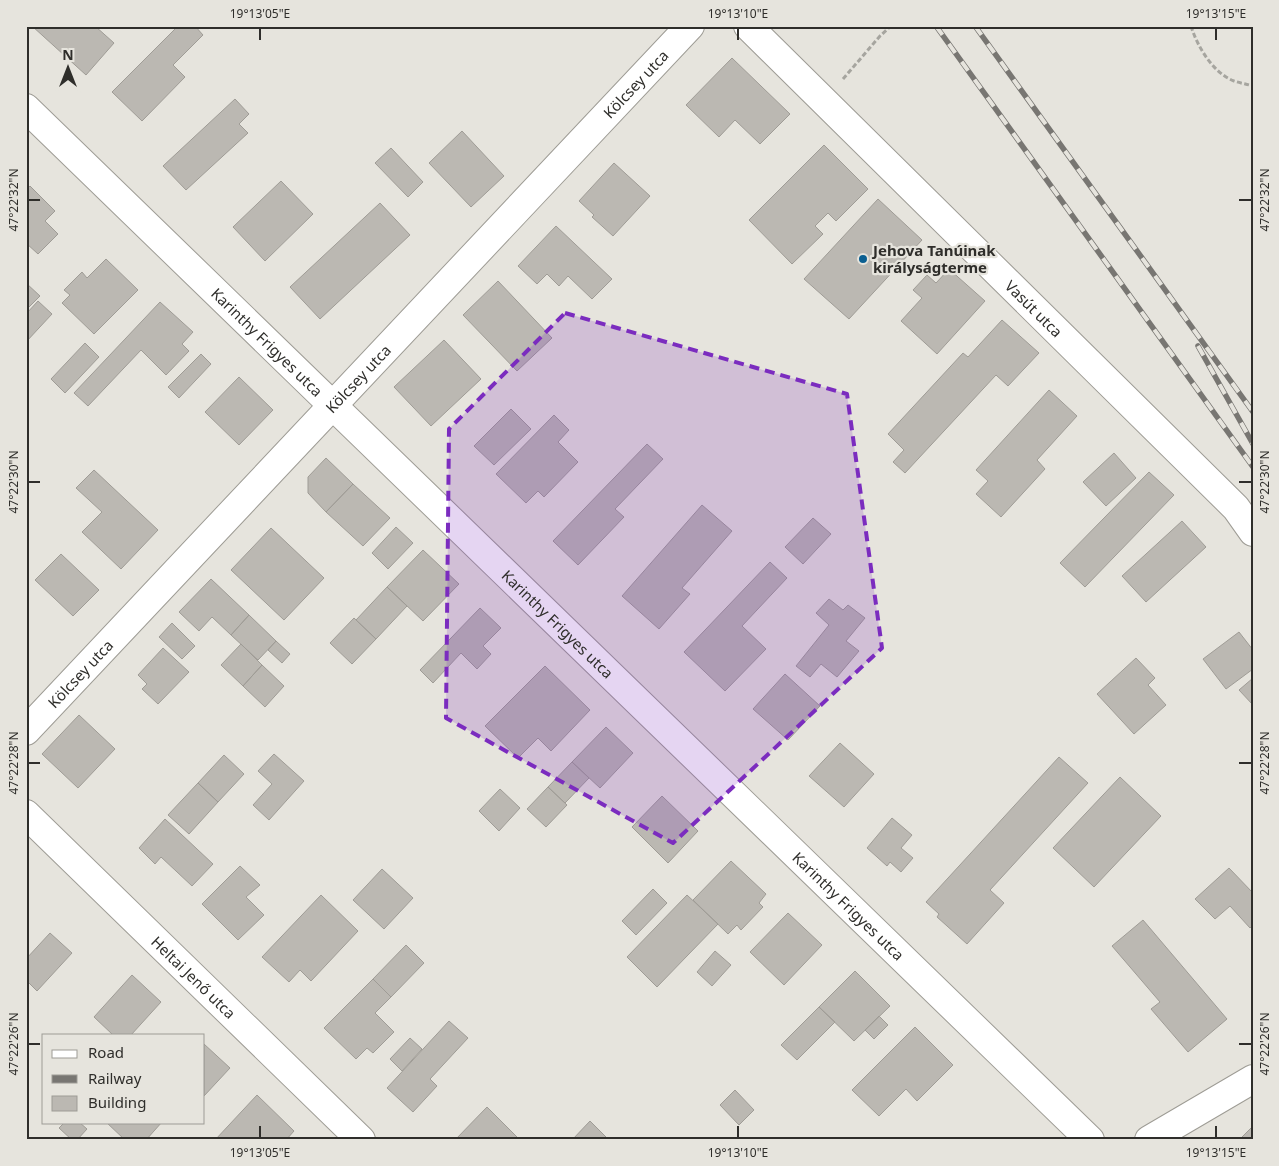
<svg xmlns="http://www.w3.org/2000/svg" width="1279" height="1166" font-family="'Noto Sans',sans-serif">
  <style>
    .building { fill: #bbb8b2; stroke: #9f9c96 }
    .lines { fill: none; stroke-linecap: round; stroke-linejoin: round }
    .street-casing { stroke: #9e9c95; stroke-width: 30 }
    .secondary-casing { stroke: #9e9c95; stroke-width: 30 }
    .path { stroke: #a6a59f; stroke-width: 3; stroke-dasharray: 5 2.5; stroke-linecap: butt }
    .street { stroke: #fff; stroke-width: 28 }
    .secondary { stroke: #fff; stroke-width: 28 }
    .rail-casing { stroke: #787672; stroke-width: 5.5 }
    .rail { stroke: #e6e4dd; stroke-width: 4; stroke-dasharray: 11; stroke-linecap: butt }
    .marked { fill: #7b2cbf; fill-opacity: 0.2; stroke: #7b2cbf; stroke-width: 4; stroke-dasharray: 10 6; stroke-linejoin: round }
    .ticks { fill: none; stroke: #2f2e2b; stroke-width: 2 }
    .poi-dot { fill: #0b5f91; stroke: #e6e4dd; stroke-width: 2 }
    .labels { text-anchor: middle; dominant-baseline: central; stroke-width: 4.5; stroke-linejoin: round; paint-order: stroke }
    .street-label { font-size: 15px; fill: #2f2e2b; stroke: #e6e4dd }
    .poi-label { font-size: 15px; font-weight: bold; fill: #2f2e2b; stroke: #e6e4dd; text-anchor: start }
    .neatline { fill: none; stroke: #2f2e2b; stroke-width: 2 }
    .ticks-label { font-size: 12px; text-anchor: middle; fill: #2f2e2b }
  </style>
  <rect width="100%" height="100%" fill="#e6e4dd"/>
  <path class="building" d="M32 26H95L114 43 86 75Z
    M178 26H195L203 35 173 65 185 77 142 121 112 92Z
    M732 58 790 114 760 144 735 120 719 137 686 105Z
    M235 99 249 114 239 124 248 133 186 190 163 166Z
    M462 131 504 176 471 207 429 163Z
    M824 145 868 189 836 221 828 213 815 226 823 234 792 264 749 220Z
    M391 148 423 182 408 197 375 163Z
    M614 163 650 196 613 236 592 217 594 215 579 201Z
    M281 181 313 214 265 261 233 227Z
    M30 186 55 211 45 221 58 234 38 254 26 243V190Z
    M878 199 922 240 849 319 804 279Z
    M380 203 410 235 320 319 290 287Z
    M556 226 612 279 592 299 568 276 559 286 547 274 537 284 518 266Z
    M106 259 138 290 94 334 62 303 70 295 64 290 82 272 87 278Z
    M949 269 985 301 937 354 901 321 922 298 913 290 927 275 936 283Z
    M498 281 552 338 517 371 463 315Z
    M26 283 40 296 26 310Z
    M38 301 52 314 26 342V314Z
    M160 302 193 332 182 344 189 351 166 375 141 350 88 406 74 393Z
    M1002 320 1039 353 1008 386 996 375 905 473 893 462 904 450 888 434 963 353 968 357Z
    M444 340 481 379 431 426 394 387Z
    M85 343 99 357 65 393 51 379Z
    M201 354 211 364 179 398 168 387Z
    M239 377 273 410 239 445 205 412Z
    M1049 390 1077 416 1037 460 1045 469 1001 517 976 494 988 481 976 470Z
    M511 409 531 429 494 465 474 446Z
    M554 415 569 430 558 442 578 462 544 497 538 491 526 503 496 474Z
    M647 444 663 459 615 509 624 517 578 565 553 541Z
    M1114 453 1136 478 1106 506 1083 482Z
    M326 458 353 484 326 512 308 493V477Z
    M94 470 158 530 121 569 82 532 102 512 76 488Z
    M1149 472 1174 495 1085 587 1060 563Z
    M353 484 390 518 363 546 326 512Z
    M702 505 732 531 682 588 690 594 659 629 622 596Z
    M813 518 831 534 803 564 785 547Z
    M1182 521 1206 547 1146 602 1122 576Z
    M396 527 413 543 388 569 372 553Z
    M271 528 324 578 284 620 231 570Z
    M423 550 459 584 423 621 387 587Z
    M61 554 99 590 73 616 35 580Z
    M770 562 787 578 742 626 766 649 725 691 684 652Z
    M211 579 249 615 231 635 212 617 199 631 179 612Z
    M387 587 407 606 376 639 356 620Z
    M829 599 843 610 848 605 865 618 846 641 859 651 837 677 821 664 810 677 796 666 829 625 816 613Z
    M480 608 501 628 483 646 491 654 477 669 461 653 433 683 420 670Z
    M249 615 276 641 258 660 231 635Z
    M354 618 376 639 352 664 330 643Z
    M172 623 195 646 182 659 159 637Z
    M1239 632 1253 650V669L1226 689 1203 659Z
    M276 641 290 654 282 663 268 650Z
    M241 644 262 665 243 686 221 665Z
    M163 648 189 672 158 704 142 689 147 684 138 675Z
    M1136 658 1155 678 1148 685 1166 705 1134 734 1097 694Z
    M262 665 284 686 265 707 243 686Z
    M545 666 590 710 551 751 538 738 518 758 485 726Z
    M785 674 820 706 788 740 753 709Z
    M1253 678V705L1239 690Z
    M79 715 115 749 78 788 42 754Z
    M606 727 633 753 600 788 572 762Z
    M840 743 874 774 844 807 809 776Z
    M274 754 304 781 269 820 253 805 272 784 258 771Z
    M224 755 244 774 218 802 198 783Z
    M1059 757 1088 783 990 890 1004 903 967 944 937 917 939 914 926 902Z
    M572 762 589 778 565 803 548 787Z
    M1120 777 1161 816 1094 887 1053 848Z
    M198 783 218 802 189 834 168 815Z
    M548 787 567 805 546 827 527 809Z
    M500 789 520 808 499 831 479 811Z
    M662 796 698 831 668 863 632 827Z
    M892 818 912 835 901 848 913 858 901 872 890 862 887 866 867 848Z
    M165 819 213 864 192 886 161 857 155 864 139 848Z
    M731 861 766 894 759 903 763 907 741 930 737 925 728 934 693 900Z
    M240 866 260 885 246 897 264 915 238 940 202 904Z
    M1229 868 1253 893V925L1250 928 1230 906 1215 919 1195 899Z
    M382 869 413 898 384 929 353 900Z
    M653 889 667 903 636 935 622 921Z
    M321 895 358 931 311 981 300 970 289 982 262 957Z
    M687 895 718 924 657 987 627 957Z
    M788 913 822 945 784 985 750 952Z
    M1143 920 1227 1019 1188 1052 1151 1009 1160 1002 1112 946Z
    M50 933 72 953 37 991 26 980V959Z
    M406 945 424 963 391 997 373 979Z
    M715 951 731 965 712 986 697 972Z
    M855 971 890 1006 854 1041 819 1007Z
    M132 975 161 1002 131 1035H113L94 1017Z
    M373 979 391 997 375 1013 394 1032 373 1053 367 1048 356 1059 324 1028Z
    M819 1007 835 1022 797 1060 781 1045Z
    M879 1016 888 1025 874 1039 865 1030Z
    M449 1021 468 1038 430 1079 437 1086 413 1112 387 1088Z
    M915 1027 953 1065 917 1101 906 1089 879 1116 852 1090Z
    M410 1038 422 1049 402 1071 390 1059Z
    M204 1044 230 1068 204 1096Z
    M735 1090 754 1110 739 1125 720 1105Z
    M257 1095 294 1131 286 1140H215Z
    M487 1107 520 1140H455Z
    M590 1121 607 1138 605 1140H572Z
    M65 1122H79L87 1129 77 1140H72L59 1128Z
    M106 1122H162L146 1140H125Z
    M1253 1126V1140H1239Z"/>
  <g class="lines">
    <defs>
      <g id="street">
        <path id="s1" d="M748 26 1236 508 1253 532"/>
        <path id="s2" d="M26 108 1090 1140"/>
        <path id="s3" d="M26 731 690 26"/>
        <path id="s4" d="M26 814 361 1140"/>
      </g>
      <path id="secondary" d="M1149 1140 1253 1079"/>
    </defs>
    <use href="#street" class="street-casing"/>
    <use href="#secondary" class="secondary-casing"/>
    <path class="path" d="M1191 26C1197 46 1213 73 1234 81 1240 83 1246 84 1253 86
      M843 79 880 36 891 26"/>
    <use href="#street" class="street"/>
    <use href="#secondary" class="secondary"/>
    <defs>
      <path id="rail" d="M936 26 1253 467
        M975 26 1253 412
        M1198 346 1253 444"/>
    </defs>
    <use href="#rail" class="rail-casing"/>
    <use href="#rail" class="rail"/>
  </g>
  <path class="marked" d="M565 313 847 394 882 648 673 843 446 718 449 429Z"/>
  <path class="ticks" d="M260 28V40M738 28V40M1216 28V40M28 200H40M1239 200H1252M28 482H40M1239 482H1252M28 763H40M1239 763H1252M28 1044H40M1239 1044H1252M260 1126V1138M738 1126V1138M1216 1126V1138"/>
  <circle class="poi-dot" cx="863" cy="259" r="5"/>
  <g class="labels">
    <g class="street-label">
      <text stroke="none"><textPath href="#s3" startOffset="889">Kölcsey utca</textPath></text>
      <text stroke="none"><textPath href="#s1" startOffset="402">Vasút utca</textPath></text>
      <text stroke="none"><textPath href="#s2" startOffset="336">Karinthy Frigyes utca</textPath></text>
      <text stroke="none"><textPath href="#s3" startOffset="484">Kölcsey utca</textPath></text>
      <text stroke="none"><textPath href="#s2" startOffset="741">Karinthy Frigyes utca</textPath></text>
      <text stroke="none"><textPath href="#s3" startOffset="79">Kölcsey utca</textPath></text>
      <text stroke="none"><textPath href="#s2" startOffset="1146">Karinthy Frigyes utca</textPath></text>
      <text stroke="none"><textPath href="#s4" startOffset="234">Heltai Jenő utca</textPath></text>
    </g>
    <g class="poi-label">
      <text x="873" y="250">Jehova Tanúinak<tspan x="873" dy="17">királyságterme</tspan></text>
    </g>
  </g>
  <rect width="1279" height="1166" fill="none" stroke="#e6e4dd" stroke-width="55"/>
  <rect x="42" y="1034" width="162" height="90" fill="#e6e4dd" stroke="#9d9b96"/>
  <rect x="52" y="1050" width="25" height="8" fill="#ffffff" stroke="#9d9b96"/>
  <text x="88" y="1058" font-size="15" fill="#2f2e2b">Road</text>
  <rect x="52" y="1075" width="25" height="8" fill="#787672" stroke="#9d9b96"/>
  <text x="88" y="1084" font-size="15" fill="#2f2e2b">Railway</text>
  <rect x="52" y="1096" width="25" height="15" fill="#bbb8b2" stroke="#9d9b96"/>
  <text x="88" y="1108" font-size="15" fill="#2f2e2b">Building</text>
  <g transform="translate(68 68)" stroke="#e6e4dd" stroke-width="4" paint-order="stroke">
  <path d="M0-4L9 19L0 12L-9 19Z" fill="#2f2e2b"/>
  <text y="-8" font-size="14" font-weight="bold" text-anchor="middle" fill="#2f2e2b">N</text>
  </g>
  <rect x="28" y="28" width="1224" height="1110" class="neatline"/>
  <g class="ticks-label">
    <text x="260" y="18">19°13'05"E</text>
    <text x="738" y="18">19°13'10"E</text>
    <text x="1216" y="18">19°13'15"E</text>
    <text transform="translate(14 200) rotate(-90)" y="4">47°22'32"N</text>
    <text transform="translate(1265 200) rotate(-90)" y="4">47°22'32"N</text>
    <text transform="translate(14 482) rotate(-90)" y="4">47°22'30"N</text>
    <text transform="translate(1265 482) rotate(-90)" y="4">47°22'30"N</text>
    <text transform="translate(14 763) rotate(-90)" y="4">47°22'28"N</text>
    <text transform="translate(1265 763) rotate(-90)" y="4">47°22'28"N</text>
    <text transform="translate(14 1044) rotate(-90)" y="4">47°22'26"N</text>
    <text transform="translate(1265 1044) rotate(-90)" y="4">47°22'26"N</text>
    <text x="260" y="1157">19°13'05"E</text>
    <text x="738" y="1157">19°13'10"E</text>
    <text x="1216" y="1157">19°13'15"E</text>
  </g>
</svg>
